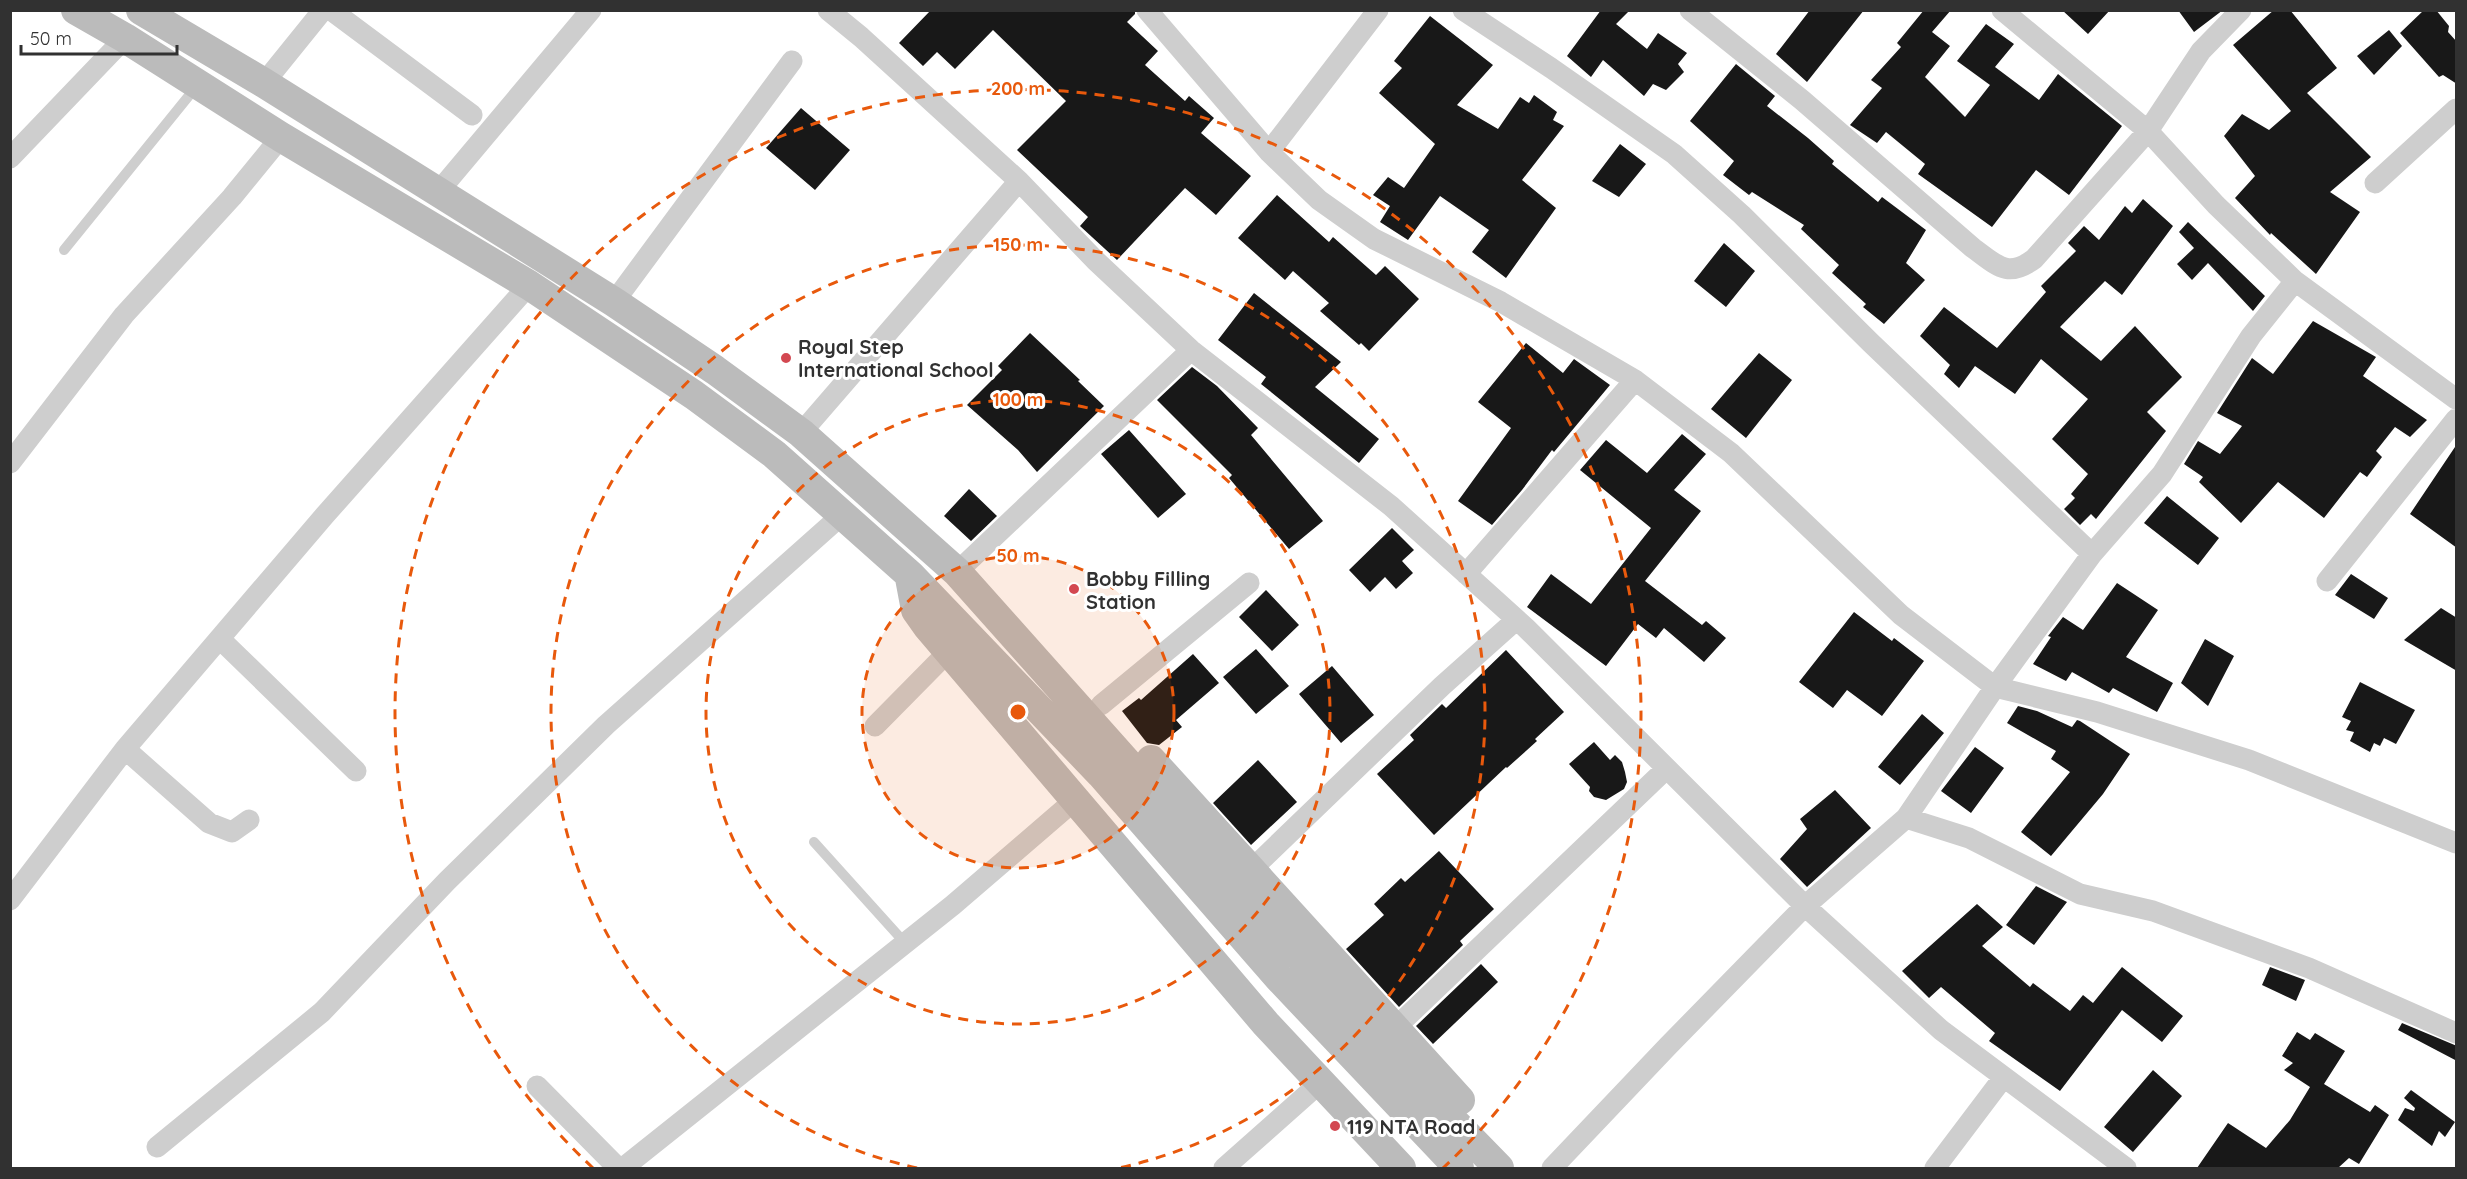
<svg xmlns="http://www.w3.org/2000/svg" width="2467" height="1179" font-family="Quicksand,sans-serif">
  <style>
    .building { fill: #181818 }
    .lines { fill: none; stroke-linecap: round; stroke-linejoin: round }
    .lane { stroke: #cecece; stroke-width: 10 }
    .street { stroke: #cecece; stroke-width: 21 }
    .secondary { stroke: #bbb; stroke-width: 30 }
    .ring { fill: none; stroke: #e8590c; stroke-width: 3; stroke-dasharray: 10 8 }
    .poi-dot { fill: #d34851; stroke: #fff; stroke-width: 2 }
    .labels { text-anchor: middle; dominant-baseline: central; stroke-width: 6; stroke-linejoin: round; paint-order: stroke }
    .poi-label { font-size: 20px; font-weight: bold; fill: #313131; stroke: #fff; text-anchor: start }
    .centre { fill: #e8590c; stroke: #fff; stroke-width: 3 }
    .ring-label { font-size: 18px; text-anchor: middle; font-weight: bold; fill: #e8590c; stroke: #fff; stroke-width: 6; stroke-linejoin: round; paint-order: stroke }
  </style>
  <rect width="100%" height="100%" fill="#fff"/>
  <path class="building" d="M931 10H1135V14L1127 22 1158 51 1145 65 1185 101 1189 96 1214 118 1201 133 1251 176 1216 215 1185 188 1117 260 1080 226 1088 217 1017 150 1066 101 993 30 955 69 937 52 923 66 899 43Z
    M1601 10H1630L1616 24 1647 49 1658 33 1687 53 1678 64 1684 72 1666 90 1653 84 1644 96 1603 60 1591 77 1567 56Z
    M1810 10H1864L1807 82 1776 54Z
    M1924 10H1951L1932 32 1950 46 1925 77 1965 117 1990 85 1957 61 1986 24 2014 44 1995 67 2039 100 2058 74 2122 126 2069 195 2036 170 1992 227 1918 174 1925 164 1886 132 1877 143 1850 125 1882 88 1871 80 1901 47 1897 43Z
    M2062 10H2110L2088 34Z
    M2178 10H2223L2194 32Z
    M2274 10H2290L2337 68 2307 93 2371 157 2330 192 2360 212 2316 274 2271 233 2270 235 2235 198 2255 176 2224 136 2242 114 2269 130 2291 111 2233 45Z
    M2424 10H2436L2449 26 2448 32 2457 42V84L2443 75 2439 77 2400 33Z
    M1430 16 1493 65 1457 105 1498 129 1520 97 1529 103 1534 95 1557 112 1553 120 1564 126 1522 180 1556 208 1506 278 1472 252 1489 230 1440 196 1408 240 1380 222 1390 206 1373 195 1388 177 1404 188 1435 144 1379 93 1402 68 1394 61Z
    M2389 30 2402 46 2374 75 2357 56Z
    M1736 64 1775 96 1767 106 1808 138 1834 161 1832 164 1878 202 1882 197 1926 230 1906 263 1925 280 1884 324 1863 307 1866 304 1832 273 1839 265 1801 229 1804 225 1752 192 1749 195 1723 175 1734 161 1690 121Z
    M801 108 850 150 815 190 766 148Z
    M1620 144 1646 164 1619 197 1592 181Z
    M1277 195 1329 242 1333 237 1376 275 1385 266 1419 299 1369 351 1361 343 1359 345 1320 311 1329 303 1293 271 1285 280 1238 238Z
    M2143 199 2173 226 2122 295 2105 281 2060 327 2101 361 2135 326 2182 377 2147 412 2166 431 2096 519 2091 514 2080 525 2064 509 2075 498 2071 494 2088 474 2052 439 2088 399 2041 359 2015 394 1975 366 1959 388 1944 374 1950 365 1920 336 1944 307 1997 348 2046 292 2041 286 2076 251 2068 243 2084 226 2099 240 2125 206 2132 213Z
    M2188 222 2265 296 2253 311 2208 263 2192 280 2177 264 2194 248 2179 232Z
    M1724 243 1755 271 1726 307 1694 281Z
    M1254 293 1341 362 1315 387 1379 439 1359 463 1261 384 1266 377 1218 340Z
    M2313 321 2376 357 2363 376 2427 420 2410 437 2395 427 2376 451 2382 457 2367 477 2360 472 2324 518 2278 482 2241 523 2199 482 2203 477 2184 464 2198 441 2220 454 2242 426 2217 413 2252 358 2273 374Z
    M1030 333 1080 380 1078 381 1104 406 1037 472 1018 450 967 405 1002 370 998 366Z
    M1526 343 1563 373 1574 359 1610 385 1554 452 1552 450 1522 490 1492 525 1458 501 1511 428 1478 402Z
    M1759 353 1792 380 1746 438 1711 409Z
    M1192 367 1217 386 1258 428 1251 435 1323 521 1289 549 1229 478 1232 475 1157 400Z
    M1129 430 1186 494 1158 518 1101 454Z
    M1682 434 1706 454 1674 490 1701 511 1645 581 1702 625 1706 621 1726 638 1704 662 1664 628 1656 638 1638 624 1606 666 1527 607 1551 574 1591 604 1651 528 1580 470 1606 440 1647 473Z
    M2457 444V548L2410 514Z
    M969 489 997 516 971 541 944 516Z
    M2167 496 2219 538 2198 565 2144 523Z
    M1392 528 1414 550 1402 561 1413 573 1396 589 1385 577 1370 592 1349 570Z
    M2351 574 2388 598 2374 619 2335 595Z
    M2117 583 2158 610 2126 657 2173 683 2157 712 2113 688 2109 693 2072 672 2066 681 2033 664 2051 637 2048 636 2063 617 2083 630Z
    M1266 590 1299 625 1272 651 1239 617Z
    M2441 608 2457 618V671L2404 640Z
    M1854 612 1892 641 1894 638 1924 661 1882 716 1847 690 1833 708 1799 682Z
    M2205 639 2234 656 2208 706 2181 683Z
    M1256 649 1289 686 1256 714 1223 677Z
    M1506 650 1564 712 1535 739 1537 741 1507 768 1506 767 1434 835 1377 774 1414 740 1410 735 1442 704 1446 708Z
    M1193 654 1219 683 1176 720 1182 727 1159 745 1147 743 1122 711 1139 698 1141 700Z
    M1332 666 1374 715 1341 743 1299 694Z
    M2360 682 2415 710 2396 744 2384 738 2380 746 2374 743 2370 752 2350 741 2354 732 2346 730 2351 721 2342 717Z
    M2018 706 2037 711 2072 727 2077 720 2080 721 2130 754 2103 794 2051 856 2021 832 2070 772 2051 759 2056 751 2007 723Z
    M1922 714 1944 733 1900 785 1878 767Z
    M1594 742 1610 760 1615 755 1622 762 1625 772 1627 782 1624 789 1606 800 1594 797 1589 791 1590 787 1569 764Z
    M1975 747 2004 768 1971 813 1941 791Z
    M1258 760 1297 802 1251 845 1213 803Z
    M1835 790 1871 828 1807 887 1780 859 1807 829 1800 819Z
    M1439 851 1494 909 1460 941 1463 945 1399 1007 1346 949 1384 915 1374 904 1401 878 1405 882Z
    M2036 886 2067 902 2034 945 2006 925Z
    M1977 904 2003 927 1982 946 2030 987 2033 983 2070 1011 2083 995 2093 1003 2122 967 2183 1016 2162 1042 2122 1010 2060 1091 1989 1041 1995 1033 1941 987 1929 998 1902 971Z
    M1481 964 1498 982 1433 1044 1416 1026Z
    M2270 967 2305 980 2296 1001 2262 985Z
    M2402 1023 2457 1046V1061L2398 1030Z
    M2297 1032 2310 1040 2315 1033 2345 1051 2324 1084 2370 1112 2375 1105 2389 1115 2359 1164 2349 1158 2338 1168H2197L2228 1123 2266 1148 2290 1120 2310 1087 2284 1070 2293 1063 2282 1056Z
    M2153 1070 2182 1096 2133 1152 2104 1127Z
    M2411 1090 2455 1122 2445 1137 2439 1131 2432 1146 2398 1120 2405 1108 2414 1111 2415 1108 2404 1098Z"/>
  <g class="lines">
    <path class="lane" d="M64 250 196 87
      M814 842 905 943"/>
    <path class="street" d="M331 10 472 115
      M828 10 861 37 1019 181 1095 260 1191 350 1391 506 1526 628 1805 906 1941 1030 2126 1168
      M1147 10 1269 152 1319 200 1374 239 1501 302 1635 380 1731 453 1901 615 1995 687 2097 712 2249 760 2456 843
      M1463 10 1551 68 1674 154 1742 215 1871 343 2092 554
      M1690 10 1802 100 1973 248C1997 265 2007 279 2034 259L2148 131 2201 51 2241 10
      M2002 10 2148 131 2216 205 2295 281 2456 399
      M264 83 323 10
      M1269 152 1378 10
      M10 158 125 38
      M2375 183 2456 109
      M439 191 591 10
      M614 302 792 61
      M801 433 1019 181
      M10 463 124 315 232 197 281 137
      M957 572 1191 350
      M1466 574 1635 380
      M2327 581 2456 419
      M220 639 356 771
      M1101 705 1249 583
      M875 726 949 651
      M125 749 209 823 232 832 249 820
      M1906 818 1995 687 2092 554 2162 474 2251 336 2295 281
      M1251 870 1442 686 1516 620
      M10 900 125 749 325 515 529 285
      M1395 1028 1666 769
      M537 1086 618 1168
      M157 1147 322 1012 447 881 606 725 843 514
      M623 1168 953 905 1075 800
      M1224 1168 1321 1082
      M1552 1168 1668 1046 1805 906 1906 818 1969 838 2080 894 2153 911 2309 968 2456 1033
      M1935 1168 2003 1078"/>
    <path class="secondary" d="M76 10 125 38 281 137 529 285 694 395 774 454 910 575 1101 774 1278 977 1459 1168
      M141 10 264 83 614 302 715 370 801 433 957 572 1378 1044 1499 1168
      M910 578 916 610 928 627 1266 1024 1401 1168
      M1151 760 1460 1100"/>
  </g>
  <circle cx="1018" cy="712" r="156" fill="#e8590c" fill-opacity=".12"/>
  <g class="ring">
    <circle cx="1018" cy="712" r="156"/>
    <circle cx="1018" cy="712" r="312"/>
    <path d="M917 1168A467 467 0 1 1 1119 1168"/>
    <path d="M593 1168A623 623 0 1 1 1443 1168"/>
  </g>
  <g class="poi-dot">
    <circle cx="786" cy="358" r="6"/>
    <circle cx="1074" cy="589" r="6"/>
    <circle cx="1335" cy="1126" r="6"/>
  </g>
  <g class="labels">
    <g class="poi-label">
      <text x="798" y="346">Royal Step<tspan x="798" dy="23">International School</tspan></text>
      <text x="1086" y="578">Bobby Filling<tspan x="1086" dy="23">Station</tspan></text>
      <text x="1347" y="1126">119 NTA Road</text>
    </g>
  </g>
  <circle cx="1018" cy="712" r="9" class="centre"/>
  <g class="ring-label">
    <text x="1018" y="95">200 m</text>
    <text x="1018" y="251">150 m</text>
    <text x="1018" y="406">100 m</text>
    <text x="1018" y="562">50 m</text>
  </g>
  <rect width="2467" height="1179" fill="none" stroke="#313131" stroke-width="24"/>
  <path d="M21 45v9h156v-9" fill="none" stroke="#313131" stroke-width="3"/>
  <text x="30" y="45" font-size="18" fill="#313131" stroke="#ffffff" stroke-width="4.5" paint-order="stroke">50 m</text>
</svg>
